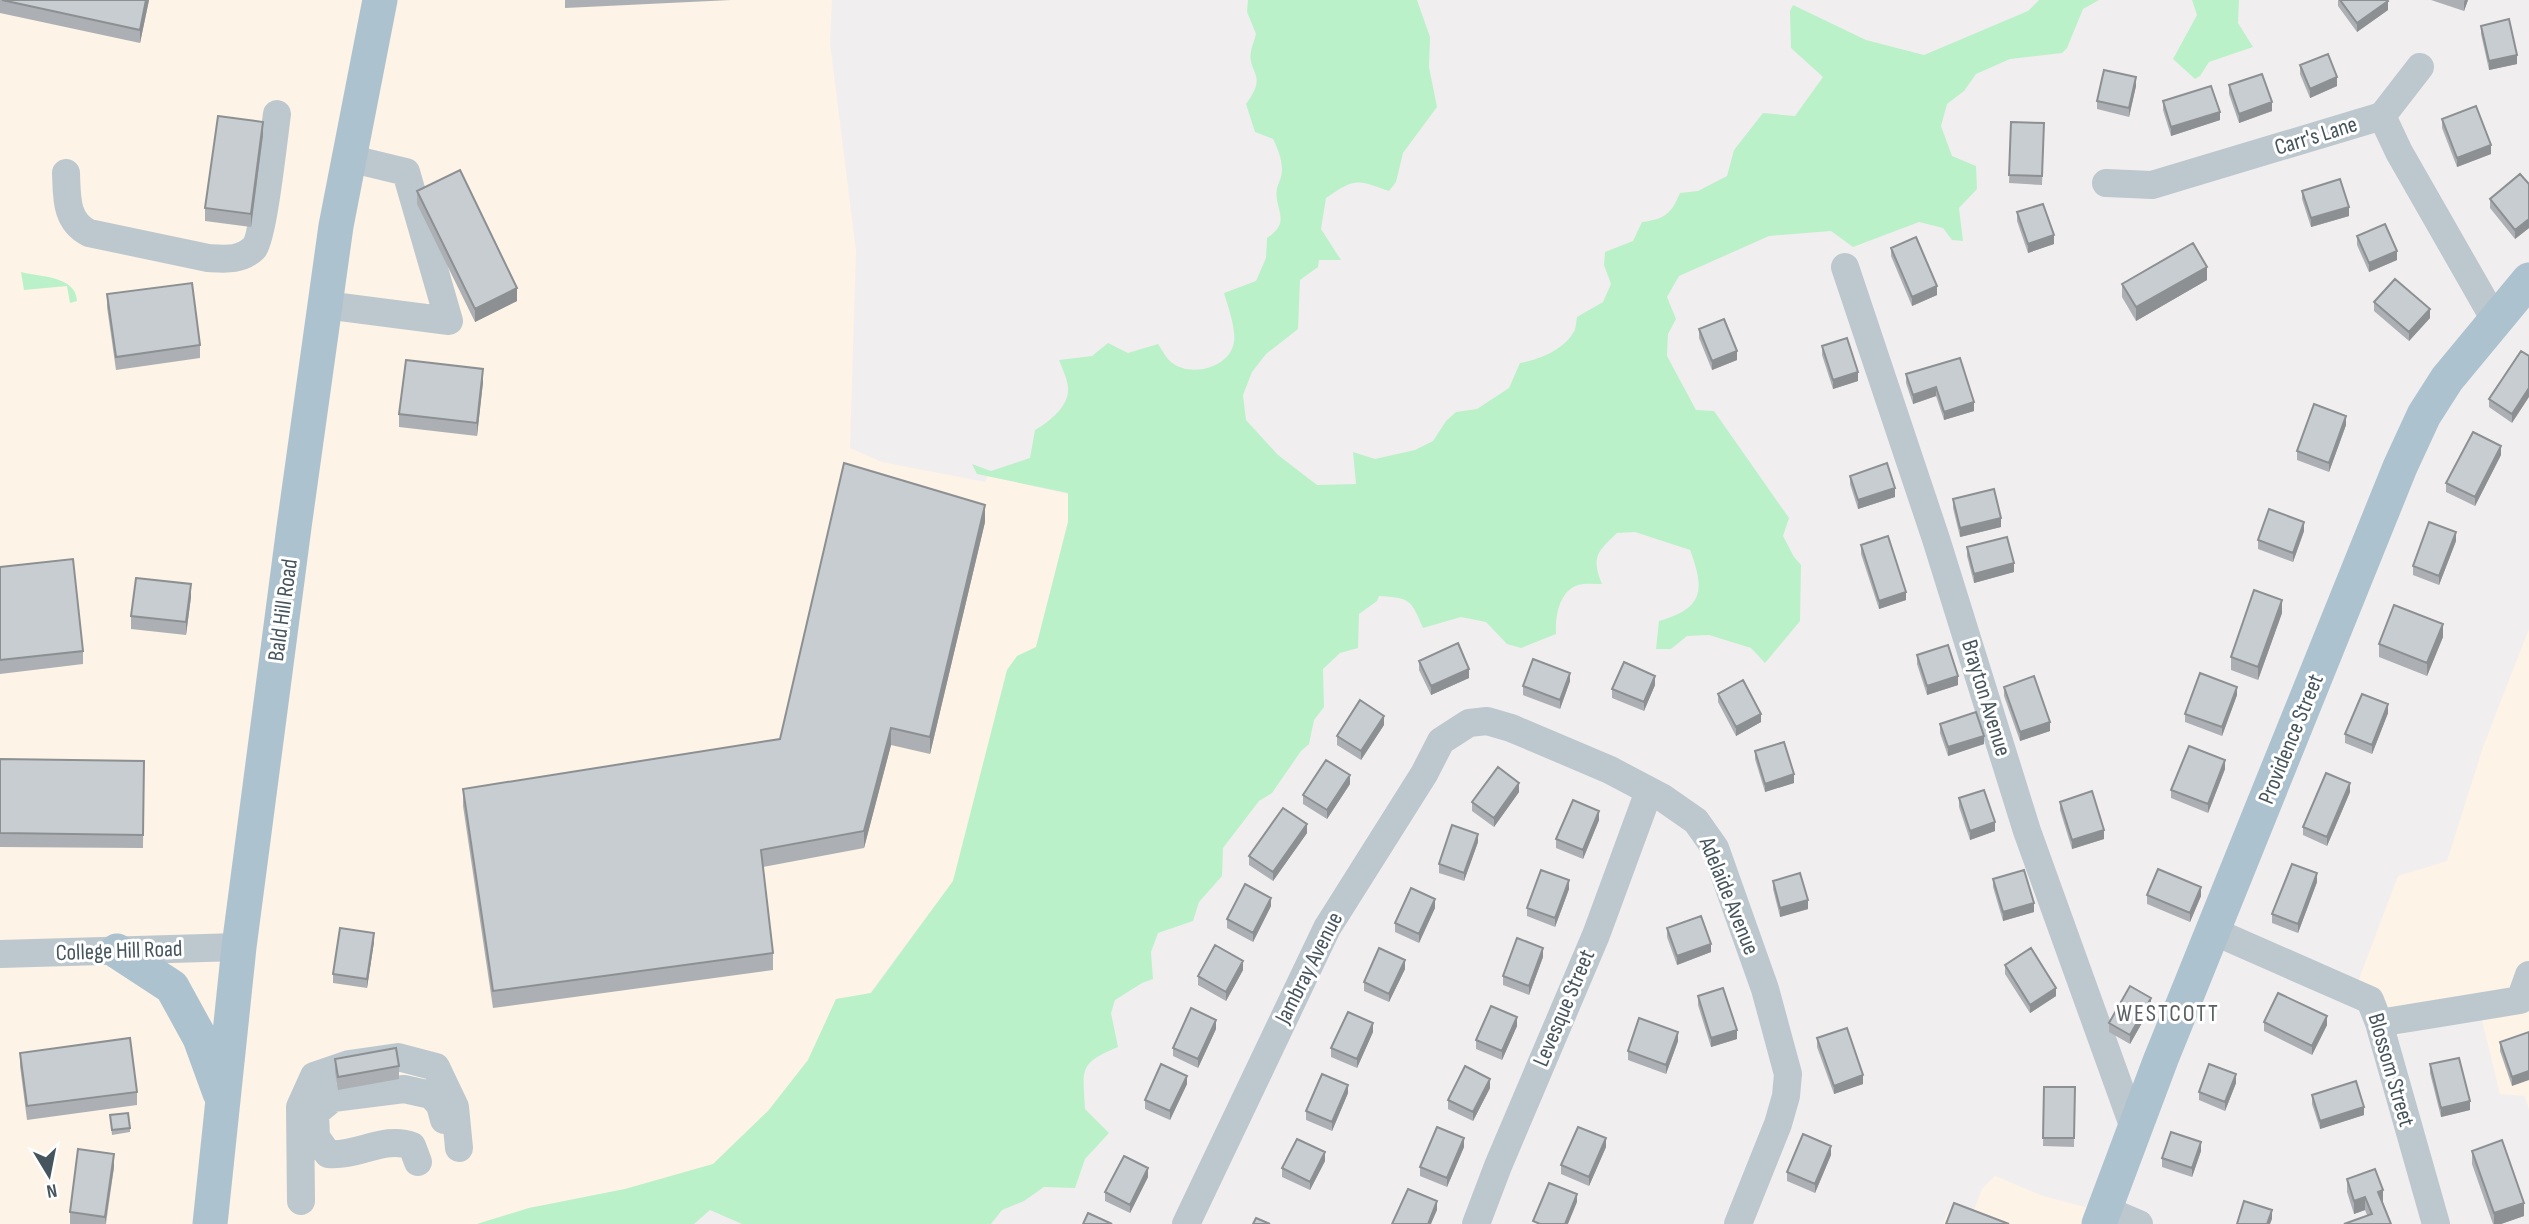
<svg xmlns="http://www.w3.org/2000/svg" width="2529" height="1224" font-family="'Sofia Sans Condensed',sans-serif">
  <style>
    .commercial { fill: #fdf3e7 }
    .green { fill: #bbf1c9 }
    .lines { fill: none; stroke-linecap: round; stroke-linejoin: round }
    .minor { stroke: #bcc8ce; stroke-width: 28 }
    .major { stroke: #adc2cf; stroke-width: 35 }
    .wall { fill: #acb0b4 }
    .shaded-wall { fill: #8c9092 }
    .building { fill: #c8cdd1; stroke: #8c9092; stroke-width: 2 }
    .labels { text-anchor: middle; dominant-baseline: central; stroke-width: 6; stroke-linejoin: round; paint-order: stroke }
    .street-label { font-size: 23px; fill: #46555d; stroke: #fff }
    .neighbourhood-label { font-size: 24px; letter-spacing: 2px; fill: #5b6064; stroke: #fff }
  </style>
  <rect width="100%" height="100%" fill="#f1eeef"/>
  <path class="commercial" d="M0 0H832L830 43 856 251 850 448 882 462 985 482 988 476 1068 494V522L1036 647 1017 656 953 881 870 993 836 999 808 1060 768 1111 713 1164 625 1189 529 1208 477 1224H0Z
    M2529 629V1110L2525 1096 2500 1094 2480 1012 2390 1038 2354 992 2398 876 2447 861 2483 747Z
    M1995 1176 2043 1196 2100 1211 2133 1224H1943L1948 1212 1973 1213 1982 1189Z"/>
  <path class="green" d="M1248 0H1417L1430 37 1429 67 1437 107 1403 153 1396 182 1389 191C1356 179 1355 178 1326 198L1321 229 1341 260H1319L1318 267 1300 280 1298 329 1266 354 1252 372 1243 395 1246 420 1278 455 1317 485 1356 484 1353 452 1375 459 1415 450 1433 441 1446 421 1456 412 1477 409 1509 388 1520 363C1538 360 1563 350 1573 333 1576 330 1576 322 1577 317L1603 302 1611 284 1604 265 1605 252 1633 241 1642 222C1665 219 1671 214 1680 193L1698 191 1727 176 1734 150 1763 113 1795 116 1823 77 1791 48 1790 11 1793 5 1866 40 1924 55 2028 11 2039 0H2099L2083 9 2067 48 2062 53 2010 59 1976 74 1964 91 1947 104 1941 126 1952 156 1976 166 1977 189 1959 208 1963 241 1952 240 1943 228 1919 222 1853 247 1831 231 1769 236 1679 276 1667 297 1676 319 1668 334 1667 356 1696 410 1714 411 1789 518 1783 536 1794 557 1801 565 1800 621 1765 663 1751 648 1709 635 1687 636 1671 649H1656L1659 621C1704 608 1705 590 1690 550L1635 532 1617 533C1597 552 1591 557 1602 584 1594 584 1585 583 1578 585 1559 591 1555 617 1556 634L1521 648 1507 644 1486 622 1461 617 1423 628C1411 599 1410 598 1379 596L1377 601 1359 614 1358 648 1340 653 1323 669 1324 707 1314 720 1309 744 1301 751 1272 793 1259 801 1223 848 1222 876 1199 902 1193 921 1158 933 1151 952 1153 979 1142 983 1115 1000 1111 1013 1118 1047C1078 1064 1083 1068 1085 1109L1109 1133 1085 1159 1075 1188 1044 1187 1024 1201 1002 1210 991 1224H742L710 1210 694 1224H477L529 1208 625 1189 713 1164 768 1111 808 1060 836 999 871 993 953 881 1007 670 1017 656 1036 647 1068 522V493L977 474 972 464 991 471 1030 458 1035 430C1049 422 1070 406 1068 387 1067 378 1062 368 1059 360L1092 356 1108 343 1128 353 1158 344C1162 350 1166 358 1171 362 1190 378 1230 368 1234 342 1236 328 1228 307 1224 293L1256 281 1266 258 1267 238C1293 221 1273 209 1277 188 1278 184 1280 181 1281 177 1284 164 1279 151 1273 139L1255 132 1246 104C1269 73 1247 74 1251 51 1252 45 1255 39 1256 34L1247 12Z
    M2192 0H2239L2238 23 2253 47 2209 62 2200 76 2195 79 2173 59 2197 15Z
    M21 272C41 277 76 276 77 301L70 303 67 286 24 290Z"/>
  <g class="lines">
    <path class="minor" d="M2382 116 2399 152 2495 320
      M2382 116 2420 67
      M66 173C67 196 65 221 89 233L208 258C225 259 241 261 254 248 263 238 274 135 277 114
      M2106 183 2152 185 2382 116
      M1845 267 1936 539 2027 831 2134 1128
      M325 305 449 321 406 172 348 158
      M2213 931 2370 1000 2379 1023 2436 1224
      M0 954 239 947
      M2379 1023 2520 1000 2529 975
      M418 1162 412 1146C385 1135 357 1157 328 1154L316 1137 315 1113 333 1098 404 1089 431 1095 440 1105 444 1120
      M301 1201 300 1107 314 1076 349 1064 398 1057 436 1067 455 1107 459 1148
      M2104 1209 2139 1224
      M1186 1224 1327 928 1424 774 1441 741 1469 723 1487 721 1511 728 1610 770 1663 798 1696 821 1715 848 1765 989 1788 1074 1786 1096 1778 1124 1738 1224
      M1476 1224 1498 1166 1596 935 1649 791"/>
    <path class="major" d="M117 951 172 987 200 1038 220 1093
      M210 1224 239 947 294 527 336 226 380 0
      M2099 1224 2161 1059 2400 467 2424 415 2447 379 2529 280"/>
  </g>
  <path class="wall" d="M0 0H149L140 43 0 13Z
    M565 0H731L565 8Z
    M2338 0H2387L2388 10 2357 32 2338 6Z
    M2431 0H2468L2464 11Z
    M2481 26 2517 64 2489 70 2481 34Z
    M2300 65 2337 86 2310 98 2300 74Z
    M2229 85 2272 111 2239 123 2229 94Z
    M2136 86 2129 117 2097 109V101Z
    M2163 101 2220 120 2171 136 2163 110Z
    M2442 119 2491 154 2457 167 2442 128Z
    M2011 122 2044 123 2042 185 2009 183Z
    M263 135 251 227 205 221V208Z
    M2529 184V228L2515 239 2490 208V199Z
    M417 191 517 301 475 322 417 204Z
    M2302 191 2349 216 2311 227 2302 199Z
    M2017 212 2054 244 2028 253 2017 221Z
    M2357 236 2397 260 2369 272 2357 245Z
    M1891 248 1937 295 1912 306 1891 256Z
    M2207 280 2136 321 2122 297V284Z
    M107 294 200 345V358L116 370 107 307Z
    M2374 302 2430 318 2409 341 2374 311Z
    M1699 329 1737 360 1712 370 1699 338Z
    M1822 346 1858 381 1833 389 1822 355Z
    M2521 351 2512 423 2489 407V399Z
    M1960 358 1974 411 1944 420 1936 396 1913 404 1906 383V374Z
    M483 382 477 436 399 427V414Z
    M2346 425 2329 472 2297 460V451Z
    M2501 455 2475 506 2446 492V483Z
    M1850 476 1895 497 1858 509 1850 484Z
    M1953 499 2001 527 1960 537 1953 508Z
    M985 522 930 754 891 745 864 848 763 867 773 953V970L493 1008 463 806V789L780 739Z
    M2304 531 2293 562 2258 549V540Z
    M2456 541 2439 585 2413 575V566Z
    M1861 545 1906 600 1879 609 1861 554Z
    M1967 547 2014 572 1974 583 1967 556Z
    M0 567 83 651V664L0 674Z
    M191 597 186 635 131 629V616Z
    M2282 613 2258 680 2231 670V657Z
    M2443 637 2427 676 2379 657V644Z
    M1917 655 1958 685 1927 695 1917 664Z
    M1419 661 1469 678 1431 695 1419 670Z
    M1570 681 1560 709 1523 695V686Z
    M1655 685 1644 711 1612 698V689Z
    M2004 687 2050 731 2020 741 2004 696Z
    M1718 694 1761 722 1736 736 1718 702Z
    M2237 695 2222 736 2185 722V714Z
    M2388 713 2372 754 2345 743V734Z
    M1940 724 1984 744 1948 756 1940 733Z
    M1384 725 1361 760 1337 745V736Z
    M1755 751 1794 783 1765 792 1755 759Z
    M0 759 144 761 143 848 0 847Z
    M2225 769 2208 813 2171 798V790Z
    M1350 784 1327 819 1303 804V795Z
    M1519 792 1494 827 1472 811V802Z
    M2350 792 2327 846 2303 835V827Z
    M1959 798 1995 831 1970 840 1959 807Z
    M2060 802 2104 839 2072 849 2060 810Z
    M1599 820 1583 859 1556 848V839Z
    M1307 833 1273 881 1249 865V856Z
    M1478 842 1464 881 1439 873V864Z
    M1993 879 2034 912 2003 921 1993 887Z
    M1773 881 1808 909 1780 917 1773 889Z
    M2317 882 2298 933 2272 923V914Z
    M1569 889 1555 927 1527 916V908Z
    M2147 895 2201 896 2190 922 2147 904Z
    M1271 906 1253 942 1227 928V919Z
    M1435 908 1419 943 1395 932V923Z
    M1667 928 1711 952 1677 965 1667 937Z
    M374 942 367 988 333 983V974Z
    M1543 957 1529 995 1503 985V976Z
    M2005 965 2056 996 2030 1013 2005 974Z
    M1405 969 1389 1002 1364 991V982Z
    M1243 970 1226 1001 1198 985V976Z
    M1698 996 1737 1039 1711 1047 1698 1005Z
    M2151 1007 2130 1044 2109 1032V1023Z
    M2264 1022 2327 1025 2312 1055 2264 1031Z
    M1517 1026 1502 1060 1476 1049V1040Z
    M1216 1029 1198 1068 1173 1056V1048Z
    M1373 1032 1357 1068 1331 1057V1048Z
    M2529 1032 2512 1086 2500 1051V1042Z
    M1817 1038 1863 1084 1834 1094 1817 1047Z
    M1678 1041 1666 1074 1628 1060V1051Z
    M20 1053 137 1092V1105L27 1120 20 1066Z
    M335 1059 399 1066V1079L338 1090 335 1072Z
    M2430 1064 2470 1110 2441 1117 2430 1073Z
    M2236 1083 2225 1111 2199 1100V1092Z
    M1187 1084 1170 1120 1145 1109V1100Z
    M2044 1087H2075L2074 1147 2043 1146Z
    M1490 1088 1473 1121 1448 1109V1100Z
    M1348 1093 1332 1131 1306 1120V1111Z
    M2312 1095 2364 1115 2320 1129 2312 1104Z
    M110 1115 130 1128V1132L112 1135Z
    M1464 1147 1447 1187 1420 1176V1167Z
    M1606 1147 1589 1186 1561 1174V1165Z
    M2201 1151 2192 1177 2162 1167V1158Z
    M2472 1151 2524 1216 2501 1224H2493L2472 1164Z
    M1831 1155 1815 1193 1787 1181V1172Z
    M1325 1161 1310 1190 1282 1177V1168Z
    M114 1167 106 1224H70V1212Z
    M1148 1177 1130 1213 1105 1201V1192Z
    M2347 1179 2383 1203 2391 1224 2367 1215 2365 1210 2354 1214 2347 1192Z"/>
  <path class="shaded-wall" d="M146 0H149L140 43V30Z
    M2465 0H2468L2464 11V2Z
    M2388 1V10L2357 32V23Z
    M2517 55V64L2489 70V61Z
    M2136 77V86L2129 117V108Z
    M2337 77V86L2310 98V89Z
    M2272 102V111L2239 123V114Z
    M2220 112V120L2171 136V127Z
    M263 122V135L251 227V214Z
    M2491 145V154L2457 167V158Z
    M2349 207V216L2311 227V218Z
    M2529 219V228L2515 239V230Z
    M2054 235V244L2028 253V244Z
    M2397 251V260L2369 272V263Z
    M2207 267V280L2136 321V307Z
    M1937 286V295L1912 306V297Z
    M517 288V301L475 322V309Z
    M2430 309V318L2409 341V332Z
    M1737 351V360L1712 370V361Z
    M483 369V382L477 436V423Z
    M1858 372V381L1833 389V380Z
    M1936 387V396L1913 404V395Z
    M2529 388V397L2512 423V414Z
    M1974 402V411L1944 420V412Z
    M2346 416V425L2329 472V463Z
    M2501 446V455L2475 506V497Z
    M1895 488V497L1858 509V500Z
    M985 505V522L930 754V737Z
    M2001 518V527L1960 537V528Z
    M2304 522V531L2293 562V553Z
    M2456 532V541L2439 585V576Z
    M2014 563V572L1974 583V574Z
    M191 584V597L186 635V622Z
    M1906 592V600L1879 609V601Z
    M2282 600V613L2258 680V667Z
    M2443 624V637L2427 676V663Z
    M1469 669V678L1431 695V686Z
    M1570 673V681L1560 709V700Z
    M1655 676V685L1644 711V702Z
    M1958 676V685L1927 695V686Z
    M2237 687V695L2222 736V727Z
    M2388 704V713L2372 754V745Z
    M1761 714V722L1736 736V727Z
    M1384 716V725L1361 760V751Z
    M2050 722V731L2020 741V732Z
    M891 728V745L864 848V831Z
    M1984 736V744L1948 756V747Z
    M2225 760V769L2208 813V804Z
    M1794 774V783L1765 792V784Z
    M1350 775V784L1327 819V810Z
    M1519 783V792L1494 827V818Z
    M2350 783V792L2327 846V837Z
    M1599 811V820L1583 859V850Z
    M1995 822V831L1970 840V831Z
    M1307 824V833L1273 881V872Z
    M2104 830V839L2072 849V840Z
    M1478 834V842L1464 881V873Z
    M2317 873V882L2298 933V924Z
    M1569 880V889L1555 927V918Z
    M2201 887V896L2190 922V913Z
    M1271 898V906L1253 942V933Z
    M1435 899V908L1419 943V934Z
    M1808 900V909L1780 917V908Z
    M2034 903V912L2003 921V912Z
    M374 933V942L367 988V979Z
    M1711 944V952L1677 965V956Z
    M1543 948V957L1529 995V986Z
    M1405 960V969L1389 1002V994Z
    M1243 961V970L1226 1001V992Z
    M2056 988V996L2030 1013V1005Z
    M2151 998V1007L2130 1044V1035Z
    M2327 1016V1025L2312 1055V1046Z
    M1517 1017V1026L1502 1060V1051Z
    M1216 1020V1029L1198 1068V1059Z
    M1373 1023V1032L1357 1068V1059Z
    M1737 1030V1039L1711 1047V1038Z
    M1678 1032V1041L1666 1074V1065Z
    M2529 1071V1080L2512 1086V1077Z
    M2236 1074V1083L2225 1111V1102Z
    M1863 1075V1084L1834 1094V1086Z
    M1187 1076V1084L1170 1120V1111Z
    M1490 1079V1088L1473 1121V1112Z
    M1348 1085V1093L1332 1131V1122Z
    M2470 1101V1110L2441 1117V1108Z
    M2364 1107V1115L2320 1129V1121Z
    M1464 1138V1147L1447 1187V1178Z
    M1606 1138V1147L1589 1186V1177Z
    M2201 1142V1151L2192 1177V1168Z
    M1831 1146V1155L1815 1193V1184Z
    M1325 1152V1161L1310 1190V1182Z
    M114 1154V1167L105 1224V1217Z
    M1148 1168V1177L1130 1213V1205Z
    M2383 1190V1203L2378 1206V1192Z
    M1577 1194V1202L1568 1224H1565Z
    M2365 1197V1210L2354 1214V1201Z
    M1437 1201V1210L1431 1224H1428Z
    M2524 1203V1216L2501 1224H2494V1213Z
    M2272 1210V1219L2270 1224H2267Z"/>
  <path class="building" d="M2 0H146L140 30Z
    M2340 0H2387L2388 1 2357 23Z
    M2509 19 2517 55 2489 61 2481 26Z
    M2328 54 2337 77 2310 89 2300 65Z
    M2104 70 2136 77 2129 108 2097 101Z
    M2262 74 2272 102 2239 114 2229 85Z
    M2211 86 2220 112 2171 127 2163 101Z
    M2476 106 2491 145 2457 158 2442 119Z
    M218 116 263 122 251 214 205 208Z
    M2011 122 2044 123 2042 176 2009 175Z
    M460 170 517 288 475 309 417 191Z
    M2520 174 2529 184V219L2515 230 2490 199Z
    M2340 179 2349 207 2311 218 2302 191Z
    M2043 204 2054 235 2028 244 2017 212Z
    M2385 224 2397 251 2369 263 2357 236Z
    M1916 237 1937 286 1912 297 1891 248Z
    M2193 243 2207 267 2136 307 2122 284Z
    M2395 279 2430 309 2409 332 2374 302Z
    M192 283 200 345 116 357 107 294Z
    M1724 319 1737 351 1712 361 1699 329Z
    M1847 338 1858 372 1833 380 1822 346Z
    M2521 351 2529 356V388L2512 414 2489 399Z
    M1960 358 1974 402 1944 412 1936 387 1913 395 1906 374Z
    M406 360 483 369 477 423 399 414Z
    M2314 404 2346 416 2329 463 2297 451Z
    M2473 432 2501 446 2475 497 2446 483Z
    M844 463 985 505 930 737 891 728 864 831 761 850 773 953 493 991 463 789 780 739Z
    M1887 463 1895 488 1858 500 1850 476Z
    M1994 489 2001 518 1960 528 1953 499Z
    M2269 509 2304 522 2293 553 2258 540Z
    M2429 522 2456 532 2439 576 2413 566Z
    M1888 536 1906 592 1879 601 1861 545Z
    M2007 537 2014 563 1974 574 1967 547Z
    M73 559 83 651 0 660V567Z
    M136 578 191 584 186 622 131 616Z
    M2254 590 2282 600 2258 667 2231 657Z
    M2394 605 2443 624 2427 663 2379 644Z
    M1458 643 1469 669 1431 686 1419 661Z
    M1948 645 1958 676 1927 686 1917 655Z
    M1533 659 1570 673 1560 700 1523 686Z
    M1624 662 1655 676 1644 702 1612 689Z
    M2200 673 2237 687 2222 727 2185 714Z
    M2034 676 2050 722 2020 732 2004 687Z
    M1743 680 1761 714 1736 727 1718 694Z
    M2362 694 2388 704 2372 745 2345 734Z
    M1360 700 1384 716 1361 751 1337 736Z
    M1976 712 1984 736 1948 747 1940 724Z
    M1784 742 1794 774 1765 784 1755 751Z
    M2189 746 2225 760 2208 804 2171 790Z
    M0 759 144 761 143 835 0 833Z
    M1326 760 1350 775 1327 810 1303 795Z
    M1498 767 1519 783 1494 818 1472 802Z
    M2326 773 2350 783 2327 837 2303 827Z
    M1984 790 1995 822 1970 831 1959 798Z
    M2092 791 2104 830 2072 840 2060 802Z
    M1573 800 1599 811 1583 850 1556 839Z
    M1283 808 1307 824 1273 872 1249 856Z
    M1452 825 1478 834 1464 873 1439 864Z
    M2292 864 2317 873 2298 924 2272 914Z
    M2158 869 2201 887 2190 913 2147 895Z
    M1541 870 1569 880 1555 918 1527 908Z
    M2024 870 2034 903 2003 912 1993 879Z
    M1800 873 1808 900 1780 908 1773 881Z
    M1245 884 1271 898 1253 933 1227 919Z
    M1411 888 1435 899 1419 934 1395 923Z
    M1701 916 1711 944 1677 956 1667 928Z
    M340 928 374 933 367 979 333 974Z
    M1517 938 1543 948 1529 986 1503 976Z
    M1215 945 1243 961 1226 992 1198 976Z
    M1379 948 1405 960 1389 994 1364 982Z
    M2031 948 2056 988 2030 1005 2005 965Z
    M2130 986 2151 998 2130 1035 2109 1023Z
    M1723 988 1737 1030 1711 1038 1698 996Z
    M2278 993 2327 1016 2312 1046 2264 1022Z
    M1491 1006 1517 1017 1502 1051 1476 1040Z
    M1191 1008 1216 1020 1198 1059 1173 1048Z
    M1348 1012 1373 1023 1357 1059 1331 1048Z
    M1639 1018 1678 1032 1666 1065 1628 1051Z
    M1847 1028 1863 1075 1834 1086 1817 1038Z
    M2529 1032V1071L2512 1077 2500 1042Z
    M130 1038 137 1092 27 1106 20 1053Z
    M396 1048 399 1066 338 1077 335 1059Z
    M2459 1058 2470 1101 2441 1108 2430 1064Z
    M1161 1064 1187 1076 1170 1111 1145 1100Z
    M2209 1064 2236 1074 2225 1102 2199 1092Z
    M1465 1066 1490 1079 1473 1112 1448 1100Z
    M1322 1074 1348 1085 1332 1122 1306 1111Z
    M2356 1081 2364 1107 2320 1121 2312 1095Z
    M2044 1087H2075L2074 1138H2043Z
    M128 1113 130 1128 112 1130 110 1115Z
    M1437 1127 1464 1138 1447 1178 1420 1167Z
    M1578 1127 1606 1138 1589 1177 1561 1165Z
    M2171 1132 2201 1142 2192 1168 2162 1158Z
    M1803 1134 1831 1146 1815 1184 1787 1172Z
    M1297 1139 1325 1152 1310 1182 1282 1168Z
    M2502 1140 2524 1203 2494 1213 2472 1151Z
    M78 1149 114 1154 105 1217 70 1212Z
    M1124 1156 1148 1168 1130 1205 1105 1192Z
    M2375 1169 2383 1190 2378 1192 2391 1224H2344L2372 1214 2365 1197 2354 1201 2347 1179Z
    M1549 1183 1577 1194 1565 1224H1540L1533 1221Z
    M1408 1189 1437 1201 1428 1224H1392Z
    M2244 1201 2272 1210 2267 1224H2237Z
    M1954 1203 2009 1224H1946Z
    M1088 1213 1112 1224H1083Z
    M1256 1218 1270 1224H1253Z"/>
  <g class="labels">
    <g class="street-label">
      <text transform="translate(2316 136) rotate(-17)">Carr's Lane</text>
      <text transform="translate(283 610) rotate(-82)">Bald Hill Road</text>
      <text transform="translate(1986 698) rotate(73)">Brayton Avenue</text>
      <text transform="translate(2291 739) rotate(-68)">Providence Street</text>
      <text transform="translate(1729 896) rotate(68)">Adelaide Avenue</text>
      <text transform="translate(119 951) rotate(-2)">College Hill Road</text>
      <text transform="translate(1309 968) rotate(-63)">Jambray Avenue</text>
      <text transform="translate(1564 1008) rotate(-67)">Levesque Street</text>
      <text transform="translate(2391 1070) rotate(74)">Blossom Street</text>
    </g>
    <g class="neighbourhood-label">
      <text x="2168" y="1013">WESTCOTT</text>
    </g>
  </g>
  <g transform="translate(49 1175) rotate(170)" stroke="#ffffff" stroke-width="5" paint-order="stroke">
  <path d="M0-5L12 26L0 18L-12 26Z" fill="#46555d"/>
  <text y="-10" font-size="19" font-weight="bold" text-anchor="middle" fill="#46555d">N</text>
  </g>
</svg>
